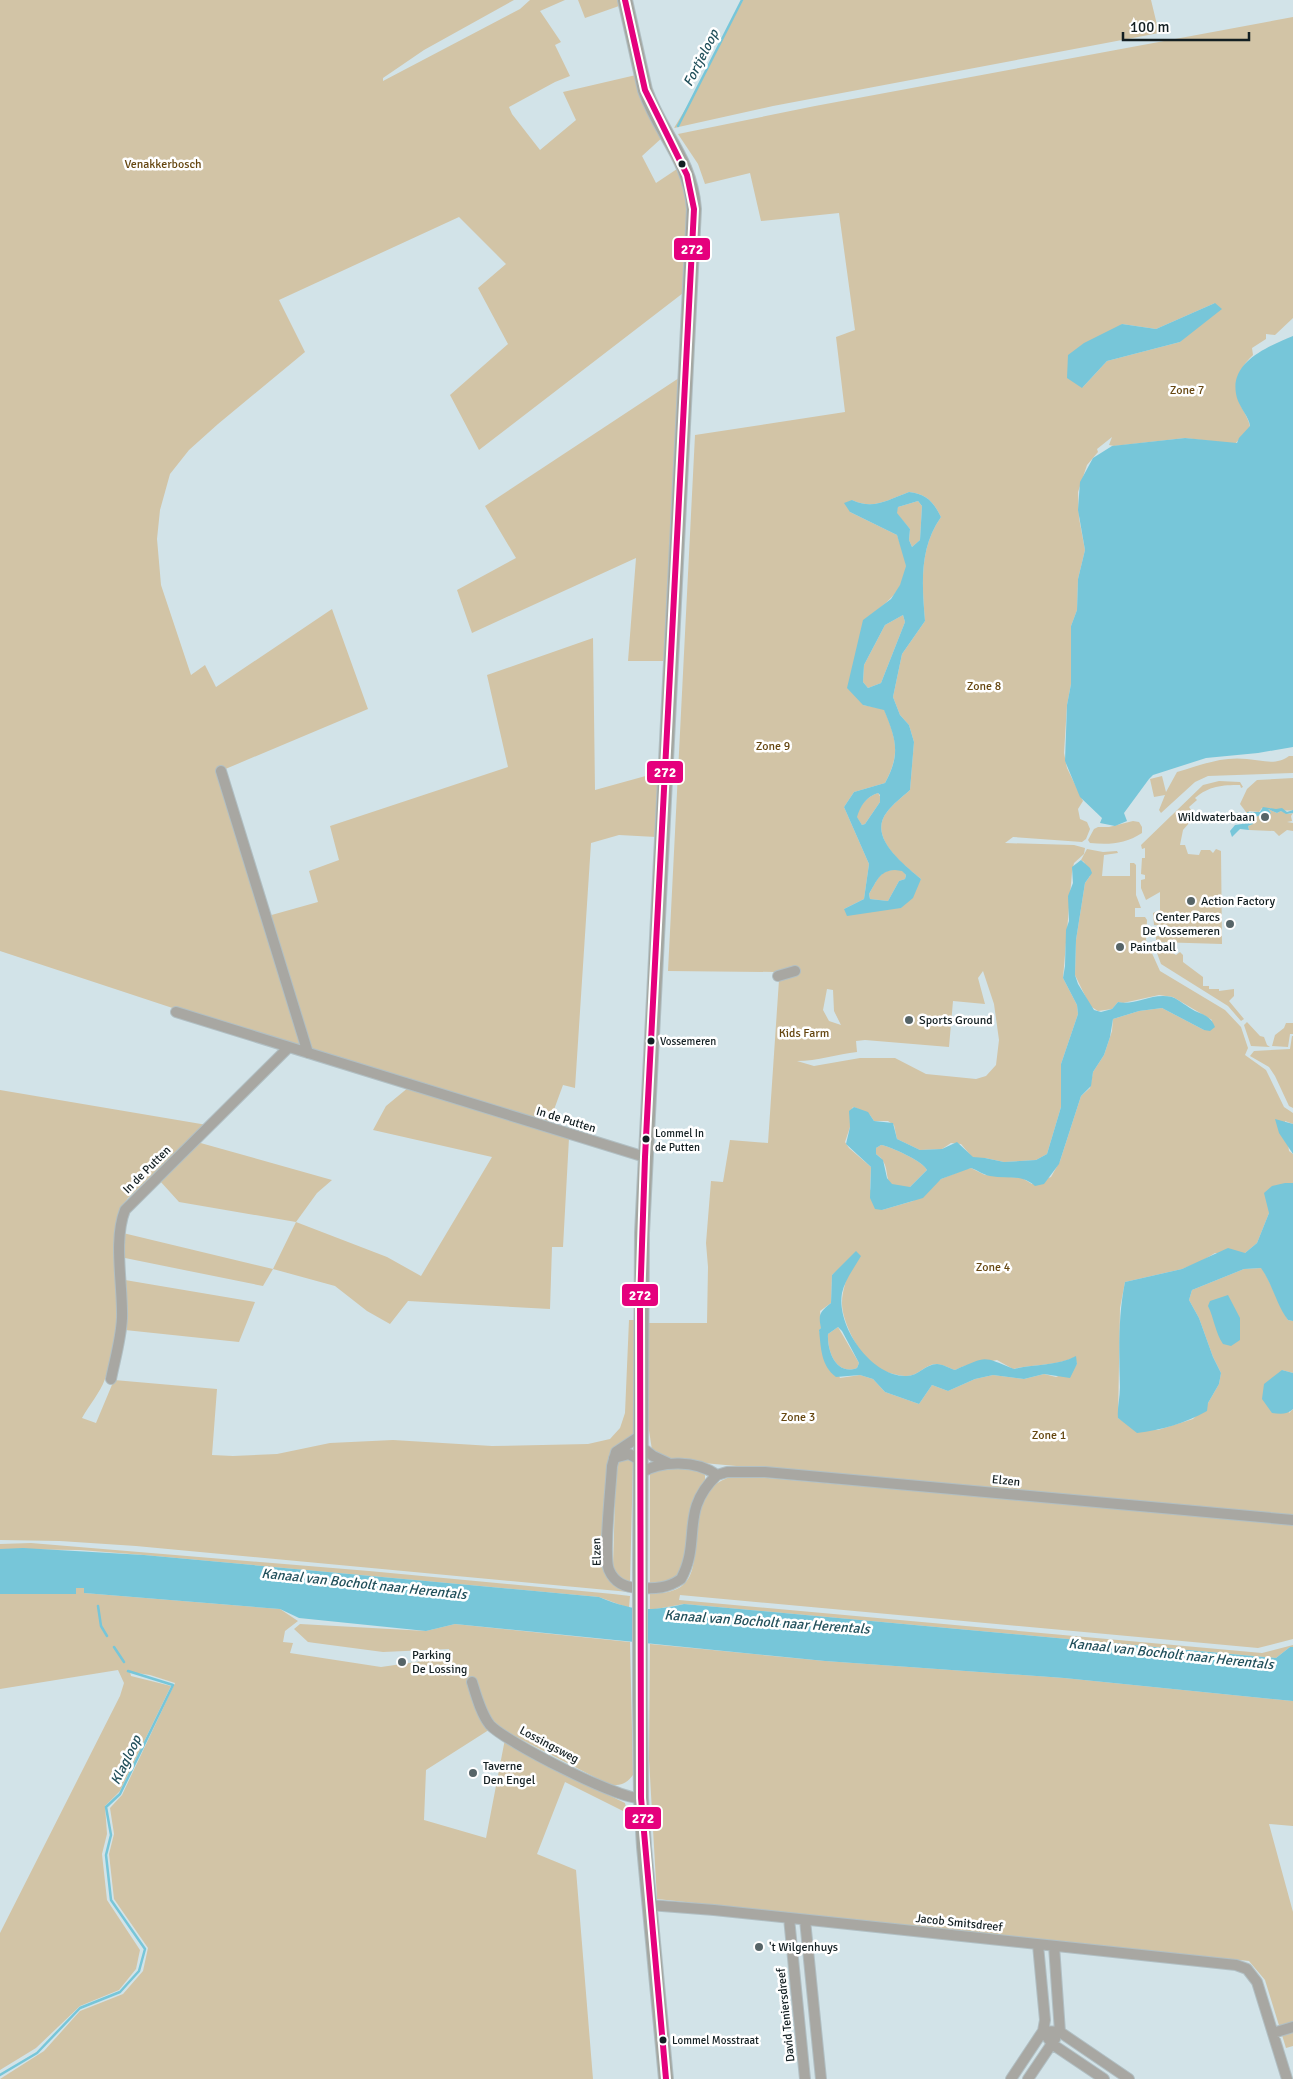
<svg xmlns="http://www.w3.org/2000/svg" width="1293" height="2079" font-family="Signika,sans-serif">
  <style>
    .green { fill: #d2c4a6; fill-rule: evenodd }
    .water { fill: #77c6d9; fill-rule: evenodd }
    .lines { fill: none; stroke-linecap: round; stroke-linejoin: round }
    .stream { stroke: #77c6d9; stroke-width: 2.5 }
    .street-casing { stroke: #b1bfc3; stroke-width: 12 }
    .secondary-casing { stroke: #b1bfc3; stroke-width: 16 }
    .street { stroke: #a8a7a2; stroke-width: 10 }
    .secondary { stroke: #a4a7a1; stroke-width: 14 }
    .secondary-bridge-casing { stroke: #b1bfc3; stroke-width: 16; stroke-linecap: butt }
    .secondary-bridge { stroke: #a4a7a1; stroke-width: 14 }
    .bus-1-casing { stroke: #fff; stroke-width: 10 }
    .bus-1 { stroke: #e5007d; stroke-width: 6 }
    .bus-dot { fill: #131f22; stroke: #fff; stroke-width: 2 }
    .poi-dot { fill: #566467; stroke: #fff; stroke-width: 2 }
    .labels { text-anchor: middle; dominant-baseline: central; stroke-width: 5; stroke-linejoin: round; paint-order: stroke }
    .bus-label { font-size: 11px; fill: #131f22; stroke: #fff; text-anchor: start }
    .park-label { font-size: 12px; fill: #654610; stroke: #fff }
    .poi-label { font-size: 12px; fill: #131f22; stroke: #fff; text-anchor: start }
    .street-label { font-size: 12px; fill: #131f22; stroke: #fff }
    .water-label { font-size: 14px; font-style: italic; fill: #22505b; stroke: #fff }
    .line-badge { stroke: #fff; stroke-width: 2 }
    .badge-label { font-size: 14px; text-anchor: middle; font-weight: bold; fill: #fff }
  </style>
  <rect width="100%" height="100%" fill="#d2e3e8"/>
  <path class="green" d="M0 0H514L424 50 383 78V81L520 9 530 0H565L540 11 561 42 555 45 570 76 555 82 509 107 512 114 540 150 576 120 563 92 636 75 664 136 642 156 656 183 680 167 690 209 687 290 479 450 450 395 508 344 478 288 506 264 459 217 279 300 305 352 218 424 189 450 170 474 160 510 157 539 161 585 191 675 205 665 216 687 332 609 368 709 223 770 304 1048 227 1026 0 951Z
    M578 0H618L619 6 585 18Z
    M743 0H1151L1159 33 773 106 674 128 691 100Z
    M1293 17V318L1275 335 1266 334V339L1252 348 1253 355C1237 370 1231 388 1242 408 1245 414 1249 420 1250 427L1235 444 1185 438 1114 446 1109 445 1112 437 1097 449 1098 452 1087 465 1078 492 1079 518 1085 550 1078 579 1077 610 1071 626V684L1067 705 1064 753 1067 768 1083 801 1078 809 1080 819 1087 822 1090 829 1086 839 1082 842 1013 837 1005 843 1074 845 1085 848 1084 854 1074 863 1072 872 1063 978 1077 1005 1078 1014 1061 1064V1107L1047 1154 1036 1160 1004 1162 985 1158H973L961 1144 951 1143 942 1149 920 1150 897 1139 894 1125 888 1121H874L870 1115 854 1107 852 1108 850 1127 845 1142 849 1148 871 1167 870 1189 882 1210 913 1201 941 1179 966 1169 971 1168 985 1175 1022 1178 1032 1184 1051 1177 1060 1161 1081 1096 1090 1088 1093 1072 1104 1055 1112 1031 1113 1019 1139 1011 1162 1008 1204 1030 1212 1020 1173 997 1159 995 1123 1003 1118 1002 1112 1009 1098 1011 1090 1006 1075 975 1076 940 1085 883 1090 876 1084 862 1081 860 1087 849 1103 852 1117 851 1118 853 1104 855 1102 876H1130V863H1134L1136 865V895L1141 908H1135V917H1145L1147 920 1146 940 1160 971 1225 1010 1241 1027 1248 1048 1245 1055 1266 1070 1284 1107 1293 1113V1124L1285 1121 1289 1151 1293 1154V1183H1285L1269 1213 1257 1243 1245 1253H1215L1200 1262 1182 1269 1125 1282 1120 1308 1118 1418 1129 1425 1158 1430 1193 1419 1208 1403 1219 1384 1221 1373 1213 1357 1199 1318 1189 1300 1192 1290 1244 1269 1262 1268C1272 1285 1278 1303 1288 1320L1293 1321V1373L1282 1370 1289 1413 1293 1409V1516L670 1460 652 1450 648 1424 649 1323H707L708 1267 706 1243 711 1181 723 1182 730 1140 768 1143 779 980 777 972 668 971 695 435 845 412 836 337 855 330 839 213 761 221 750 173 705 184 698 164 678 134 815 106ZM1215 303 1180 342 1107 361 1082 388 1122 324 1156 329ZM909 492C926 494 933 501 941 517 919 548 922 585 925 621L902 654 893 697 900 715 909 725 914 742 910 790C902 797 893 804 887 812 867 837 904 865 921 879L901 908 844 909 864 899 869 864 844 807 854 792 885 783C901 753 896 739 884 709L863 705V621C881 607 905 592 906 566 906 557 900 544 897 535L850 512 852 500C874 510 887 500 909 492ZM983 971 994 1004 999 1040 996 1065 986 1076 976 1079 926 1074 895 1058H860L814 1066 797 1061C817 1061 838 1054 857 1052L856 1041 865 1040 949 1047 953 1001 985 1004 978 978ZM827 989 833 990 834 1011 841 1025 829 1021 823 1010ZM848 1262C849 1279 842 1287 842 1303 842 1321 857 1349 869 1362 878 1370 893 1375 905 1376 918 1377 925 1364 936 1364 942 1364 949 1368 955 1370L964 1366 997 1360 1013 1369C1034 1364 1057 1366 1075 1357L1077 1364 1073 1370 1056 1377 1044 1374 1024 1379 993 1375 975 1379 948 1391 932 1385 919 1404 885 1392 873 1379 860 1375 840 1378 819 1331 821 1328 820 1311 831 1303 832 1275Z
    M682 376 666 661H628L636 558 472 633 457 590 516 558 485 506Z
    M918 501 922 506 920 540 912 547 909 540 910 529 896 513 898 507Z
    M903 615 905 622 881 683 868 688 863 682 864 665 885 625Z
    M593 638 595 790 660 772 656 837 619 835 591 843 575 1088 563 1085 548 1126 313 1053 268 916 318 902 309 871 339 860 330 826 508 767 487 675Z
    M1289 756H1293V773L1208 776 1195 782 1161 813 1159 810 1165 795 1154 797 1150 779 1162 776 1166 792 1177 772C1201 765 1222 756 1247 759 1261 760 1276 766 1289 756Z
    M1293 778V810C1283 812 1273 808 1262 808L1259 812 1249 811 1246 819V812L1240 804 1247 789 1257 780Z
    M1219 781 1240 782 1243 787 1241 788 1240 785C1222 785 1209 786 1195 798L1197 800 1189 807 1199 822H1190L1183 830 1180 845H1185L1188 854 1199 855 1201 850H1210L1213 853 1216 849 1221 851 1222 944 1156 942V936H1169L1168 926 1154 925 1153 913 1160 910V892L1146 900 1141 888V880L1145 879V875L1141 874 1142 858H1145V848L1142 849 1141 845 1203 785Z
    M878 793 881 798 880 802 865 824 862 825 856 816C860 806 867 796 878 793Z
    M1268 809 1277 813 1281 811 1289 814 1293 813 1291 816 1292 821 1287 822 1293 823V831L1287 830 1279 836 1274 831 1249 830 1248 826 1251 825 1252 820 1249 815 1255 817 1262 814 1266 818 1271 812 1268 811Z
    M1133 821 1139 822 1142 827V833C1125 844 1109 845 1090 843L1088 840 1094 829 1098 827H1109Z
    M902 870 906 875 905 879 899 881 888 901 870 899 869 894C879 877 880 868 902 870Z
    M1157 947H1163L1176 955 1180 952 1183 955V962L1203 977V986H1209V989H1219V991L1234 989V996L1229 1001 1244 1019 1241 1021 1228 1006 1161 964 1157 953Z
    M1247 1022 1260 1036 1264 1037 1267 1045 1270 1047 1251 1046 1244 1025Z
    M1286 1023H1293V1034H1290L1288 1047 1272 1046 1275 1035 1284 1028Z
    M1292 1036H1293V1108L1289 1106 1275 1076 1269 1067 1250 1056 1254 1051 1290 1049Z
    M409 1087 569 1138 563 1247H552L550 1309 408 1301 390 1324 367 1311 335 1286 273 1269 263 1286 125 1258 123 1233 273 1269 296 1222 179 1202 160 1181 197 1142 332 1180 317 1193 296 1222 387 1257 421 1276 492 1157 373 1130 386 1106Z
    M0 1090 207 1125 128 1198 121 1208 117 1219C116 1271 126 1329 105 1379 100 1393 89 1405 82 1418L96 1423 114 1380 217 1389 212 1455 233 1456 277 1454 330 1443 393 1440 492 1446 588 1444 610 1439 620 1428 625 1413 629 1320H635V1431C628 1442 614 1446 609 1458L605 1560 599 1563 600 1566 629 1592 136 1546 60 1541 0 1540Z
    M881 1145C890 1146 924 1162 927 1170L910 1187C879 1191 892 1171 882 1160 881 1157 878 1156 876 1154V1148Z
    M125 1280 255 1302 239 1342 125 1330Z
    M838 1327 859 1363 857 1368C836 1376 827 1351 828 1334Z
    M629 1458 633 1462 630 1583 615 1574 613 1566 616 1466 620 1459Z
    M670 1468 700 1470 705 1475V1482L694 1497 687 1556 677 1577 666 1584H650V1474L655 1470Z
    M734 1475 1293 1524V1639L1258 1648 680 1595 679 1600 1262 1653 1293 1645V1647H1290L1276 1658 684 1604 650 1610V1593C719 1597 681 1527 705 1494 712 1484 723 1480 734 1475Z
    M31 1543 369 1571 613 1594 630 1596 629 1608 599 1597 144 1555 80 1550 0 1549V1544Z
    M76 1588H84V1593L280 1609 298 1621 285 1631 283 1642 293 1643 290 1653 381 1667 451 1657 449 1649 383 1652 315 1643 308 1642 294 1629 300 1624 426 1631 455 1624 630 1642 633 1775C627 1783 621 1786 610 1785L495 1726 426 1770 424 1820 486 1838 505 1739 567 1775 625 1803 627 1813 565 1782 537 1854 576 1870 593 2079H0L44 2051 80 2011 123 1994 143 1971 148 1948 114 1899 109 1854 114 1834 110 1808 122 1795 175 1683 150 1675 130 1672 131 1676 171 1686 120 1791 105 1806 107 1834 102 1854 107 1900 140 1950 136 1969 119 1990 80 2006 36 2048 0 2070V1933L120 1696 124 1683 118 1670 0 1689V1594L76 1593Z
    M650 1644 825 1661 1064 1678 1293 1701V1826L1269 1824 1293 1912V2046L1286 2048 1265 1980 1249 1961 657 1899 649 1759Z"/>
  <path class="water" d="M1215 303 1222 309 1180 342 1107 361 1082 388 1067 378 1068 355 1084 343 1122 324 1156 329Z
    M1293 336V747L1258 753 1206 758 1153 775 1149 779 1124 813 1127 821 1115 826 1100 823 1102 818 1080 797 1065 761 1067 705 1071 684V626L1077 610 1078 579 1085 550 1078 510 1080 482 1093 458 1112 446 1185 438 1237 443 1239 438 1250 426C1249 417 1240 408 1237 398 1227 363 1267 347 1293 336Z
    M909 492C926 494 933 501 941 517 919 548 922 585 925 621L902 654 893 697 900 715 909 725 914 742 910 790C902 797 893 804 887 812 867 837 904 864 921 879L913 898 901 908 847 916 844 909 864 899 869 864 844 807 854 792 885 783C901 754 896 739 884 710L863 705 847 688 863 620 891 599 900 585 906 566 897 535 850 512 844 503 852 500C874 510 887 500 909 492ZM918 501 922 506 920 540 912 547 909 540 910 529 897 513 898 507ZM903 615 905 622 881 683 868 688 863 682 864 665 885 625ZM878 793 880 795V802L865 824 862 825 857 817C860 806 867 796 878 793ZM895 870 902 871 906 875 905 879 899 881 888 901 870 899 869 894C877 881 879 871 895 870Z
    M1263 807 1276 809 1282 808 1287 812 1293 810V813L1286 814 1281 811 1277 813 1268 809 1271 813 1264 818 1262 814 1254 818 1250 814 1253 824 1248 826 1249 830 1240 829 1232 837 1230 831 1235 825 1249 823 1247 812H1260Z
    M1081 860 1090 868 1092 873 1085 883 1076 940 1075 975 1078 984 1094 1010 1101 1012 1112 1009 1118 1002C1135 1006 1152 992 1172 997 1180 1000 1187 1007 1195 1011 1205 1015 1211 1017 1215 1027L1210 1031 1204 1030 1162 1008 1139 1011 1113 1019 1110 1037 1104 1055 1093 1072 1091 1086 1081 1096 1059 1164 1044 1184 1035 1186C1022 1174 1007 1179 990 1176 983 1175 978 1170 971 1168L941 1179 923 1198 882 1210 875 1209 870 1198 871 1167 846 1144 850 1127 849 1111 854 1107 868 1112 874 1121 893 1123 897 1139 920 1150 942 1149 957 1142 973 1157 985 1158 1004 1162 1036 1160 1047 1154 1061 1107V1064L1078 1014 1077 1005 1063 978 1065 966 1066 930 1069 921 1068 896 1073 883 1072 867ZM881 1145C890 1146 924 1162 927 1170L910 1187 892 1184 887 1178 883 1160 876 1154V1148Z
    M1275 1119 1293 1124V1154L1279 1133Z
    M1285 1183H1293V1321L1288 1320C1276 1304 1273 1285 1261 1268L1244 1269 1192 1290 1189 1300 1199 1318 1213 1357 1221 1373 1219 1384 1208 1403 1207 1411C1186 1423 1161 1430 1137 1433L1118 1418C1117 1408 1120 1398 1120 1387 1119 1352 1118 1316 1125 1282L1182 1269 1228 1248 1245 1253 1257 1243 1269 1213 1264 1193 1272 1186Z
    M856 1251 861 1256C854 1268 845 1280 842 1293 836 1326 871 1376 905 1376 918 1377 925 1364 937 1364 942 1364 949 1368 955 1370 988 1356 981 1356 1014 1369 1034 1364 1057 1366 1076 1356L1077 1364 1070 1378 1044 1374 1024 1379 993 1375 975 1379 948 1391 932 1385 919 1404 885 1392 873 1379 860 1375 836 1377C821 1366 821 1348 819 1330L821 1328C818 1314 820 1312 831 1303L832 1275ZM838 1327 842 1331 859 1363 857 1368C836 1376 827 1351 828 1334Z
    M1228 1295 1240 1318V1340L1231 1346 1223 1344C1215 1332 1214 1318 1208 1306L1210 1301Z
    M1282 1370 1293 1373V1409C1287 1415 1280 1414 1272 1413L1262 1399 1264 1384Z
    M23 1548 144 1555 599 1597C634 1611 647 1612 684 1604L1276 1658 1290 1647H1293V1701L1064 1678 825 1661 455 1624 426 1631 299 1618 280 1609 84 1593V1588H76V1594H0V1549Z"/>
  <g class="lines">
    <path class="stream" d="M678 126 742 0
      M98 1606 101 1626 107 1636
      M114 1647 124 1662
      M0 2075 37 2053 80 2008 120 1992 139 1971 145 1949 111 1900 106 1855 111 1835 106 1807 120 1794 173 1685 128 1671"/>
    <defs>
      <path id="street" d="M221 771 308 1053
        M778 976 795 971
        M176 1012 645 1157
        M111 1379C115 1359 121 1339 122 1318 123 1286 113 1240 125 1210L288 1048
        M640 1436 616 1452 612 1466C611 1487 603 1556 609 1570 615 1584 627 1588 640 1588 656 1589 668 1588 681 1579 702 1540 679 1511 717 1475
        M640 1446 653 1456 668 1463
        M614 1458 629 1454 640 1460
        M640 1473C662 1460 696 1460 717 1475L727 1472H765L1293 1520
        M472 1682C476 1695 481 1714 490 1725 506 1742 619 1800 641 1798
        M649 1905 714 1910 1236 1965 1247 1969 1257 1982 1287 2079
        M789 1918 805 2079
        M805 1920 821 2079
        M1038 1945 1045 2020 1043 2031 1052 2044 1104 2079
        M1054 1946 1060 2032
        M1060 2032 1129 2079
        M1273 2033 1293 2027
        M1011 2079 1043 2031 1060 2032
        M1028 2079 1055 2039"/>
      <path id="secondary" d="M625 0 645 90C661 135 690 158 694 209L642 1233 640 1573
        M640 1699 641 1798 644 1847 666 2079"/>
    </defs>
    <use href="#street" class="street-casing"/>
    <use href="#secondary" class="secondary-casing"/>
    <use href="#street" class="street"/>
    <use href="#secondary" class="secondary"/>
    <defs>
      <path id="secondary-bridge" d="M640 1699V1573"/>
    </defs>
    <use href="#secondary-bridge" class="secondary-bridge-casing"/>
    <use href="#secondary-bridge" class="secondary-bridge"/>
    <defs>
      <path id="bus-1" d="M625 0 645 90 687 175 694 209 645 1157 640 1303 641 1798 666 2079"/>
    </defs>
    <use href="#bus-1" class="bus-1-casing"/>
    <use href="#bus-1" class="bus-1"/>
  </g>
  <g class="bus-dot">
    <circle cx="682" cy="164" r="4.5"/>
    <circle cx="651" cy="1041" r="4.5"/>
    <circle cx="646" cy="1139" r="4.5"/>
    <circle cx="663" cy="2040" r="4.5"/>
  </g>
  <g class="poi-dot">
    <circle cx="1265" cy="817" r="5"/>
    <circle cx="1191" cy="901" r="5"/>
    <circle cx="1230" cy="924" r="5"/>
    <circle cx="1120" cy="947" r="5"/>
    <circle cx="909" cy="1020" r="5"/>
    <circle cx="402" cy="1662" r="5"/>
    <circle cx="473" cy="1773" r="5"/>
    <circle cx="759" cy="1947" r="5"/>
  </g>
  <g class="labels">
    <g class="bus-label">
      <text x="660" y="1041">Vossemeren</text>
      <text x="655" y="1133">Lommel In<tspan x="655" dy="14">de Putten</tspan></text>
      <text x="672" y="2040">Lommel Mosstraat</text>
    </g>
    <g class="park-label">
      <text x="163" y="164">Venakkerbosch</text>
      <text x="1187" y="390">Zone 7</text>
      <text x="984" y="686">Zone 8</text>
      <text x="773" y="746">Zone 9</text>
      <text x="804" y="1033">Kids Farm</text>
      <text x="993" y="1267">Zone 4</text>
      <text x="798" y="1417">Zone 3</text>
      <text x="1049" y="1435">Zone 1</text>
    </g>
    <g class="poi-label">
      <text x="1255" y="817" text-anchor="end">Wildwaterbaan</text>
      <text x="1201" y="901">Action Factory</text>
      <text x="1220" y="917" text-anchor="end">Center Parcs<tspan x="1220" dy="14">De Vossemeren</tspan></text>
      <text x="1130" y="947">Paintball</text>
      <text x="919" y="1020">Sports Ground</text>
      <text x="412" y="1655">Parking<tspan x="412" dy="14">De Lossing</tspan></text>
      <text x="483" y="1766">Taverne<tspan x="483" dy="14">Den Engel</tspan></text>
      <text x="769" y="1947">'t Wilgenhuys</text>
    </g>
    <g class="street-label">
      <text transform="translate(566 1120) rotate(17)">In de Putten</text>
      <text transform="translate(147 1170) rotate(-45)">In de Putten</text>
      <text transform="translate(1006 1481) rotate(6)">Elzen</text>
      <text transform="translate(597 1552) rotate(-91)">Elzen</text>
      <text transform="translate(549 1745) rotate(28)">Lossingsweg</text>
      <text transform="translate(959 1923) rotate(6)">Jacob Smitsdreef</text>
      <text transform="translate(786 2015) rotate(-96)">David Teniersdreef</text>
    </g>
    <g class="water-label">
      <text transform="translate(701 58) rotate(-63)">Fortjeloop</text>
      <text transform="translate(364 1584) rotate(6)">Kanaal van Bocholt naar Herentals</text>
      <text transform="translate(767 1622) rotate(4)">Kanaal van Bocholt naar Herentals</text>
      <text transform="translate(1171 1654) rotate(6)">Kanaal van Bocholt naar Herentals</text>
      <text transform="translate(126 1760) rotate(-64)">Klagloop</text>
    </g>
  </g>
  <g class="line-badge">
    <rect x="673" y="237" width="38" height="24" rx="5" fill="#e5007d"/>
    <rect x="646" y="760" width="38" height="24" rx="5" fill="#e5007d"/>
    <rect x="621" y="1283" width="38" height="24" rx="5" fill="#e5007d"/>
    <rect x="624" y="1806" width="38" height="24" rx="5" fill="#e5007d"/>
  </g>
  <g class="badge-label">
    <text x="692" y="254">272</text>
    <text x="665" y="777">272</text>
    <text x="640" y="1300">272</text>
    <text x="643" y="1823">272</text>
  </g>
  <path d="M1123 32v8h126v-8" fill="none" stroke="#131f22" stroke-width="2.5"/>
  <text x="1130" y="32" font-size="15" fill="#131f22" stroke="#ffffff" stroke-width="4" paint-order="stroke">100 m</text>
</svg>
